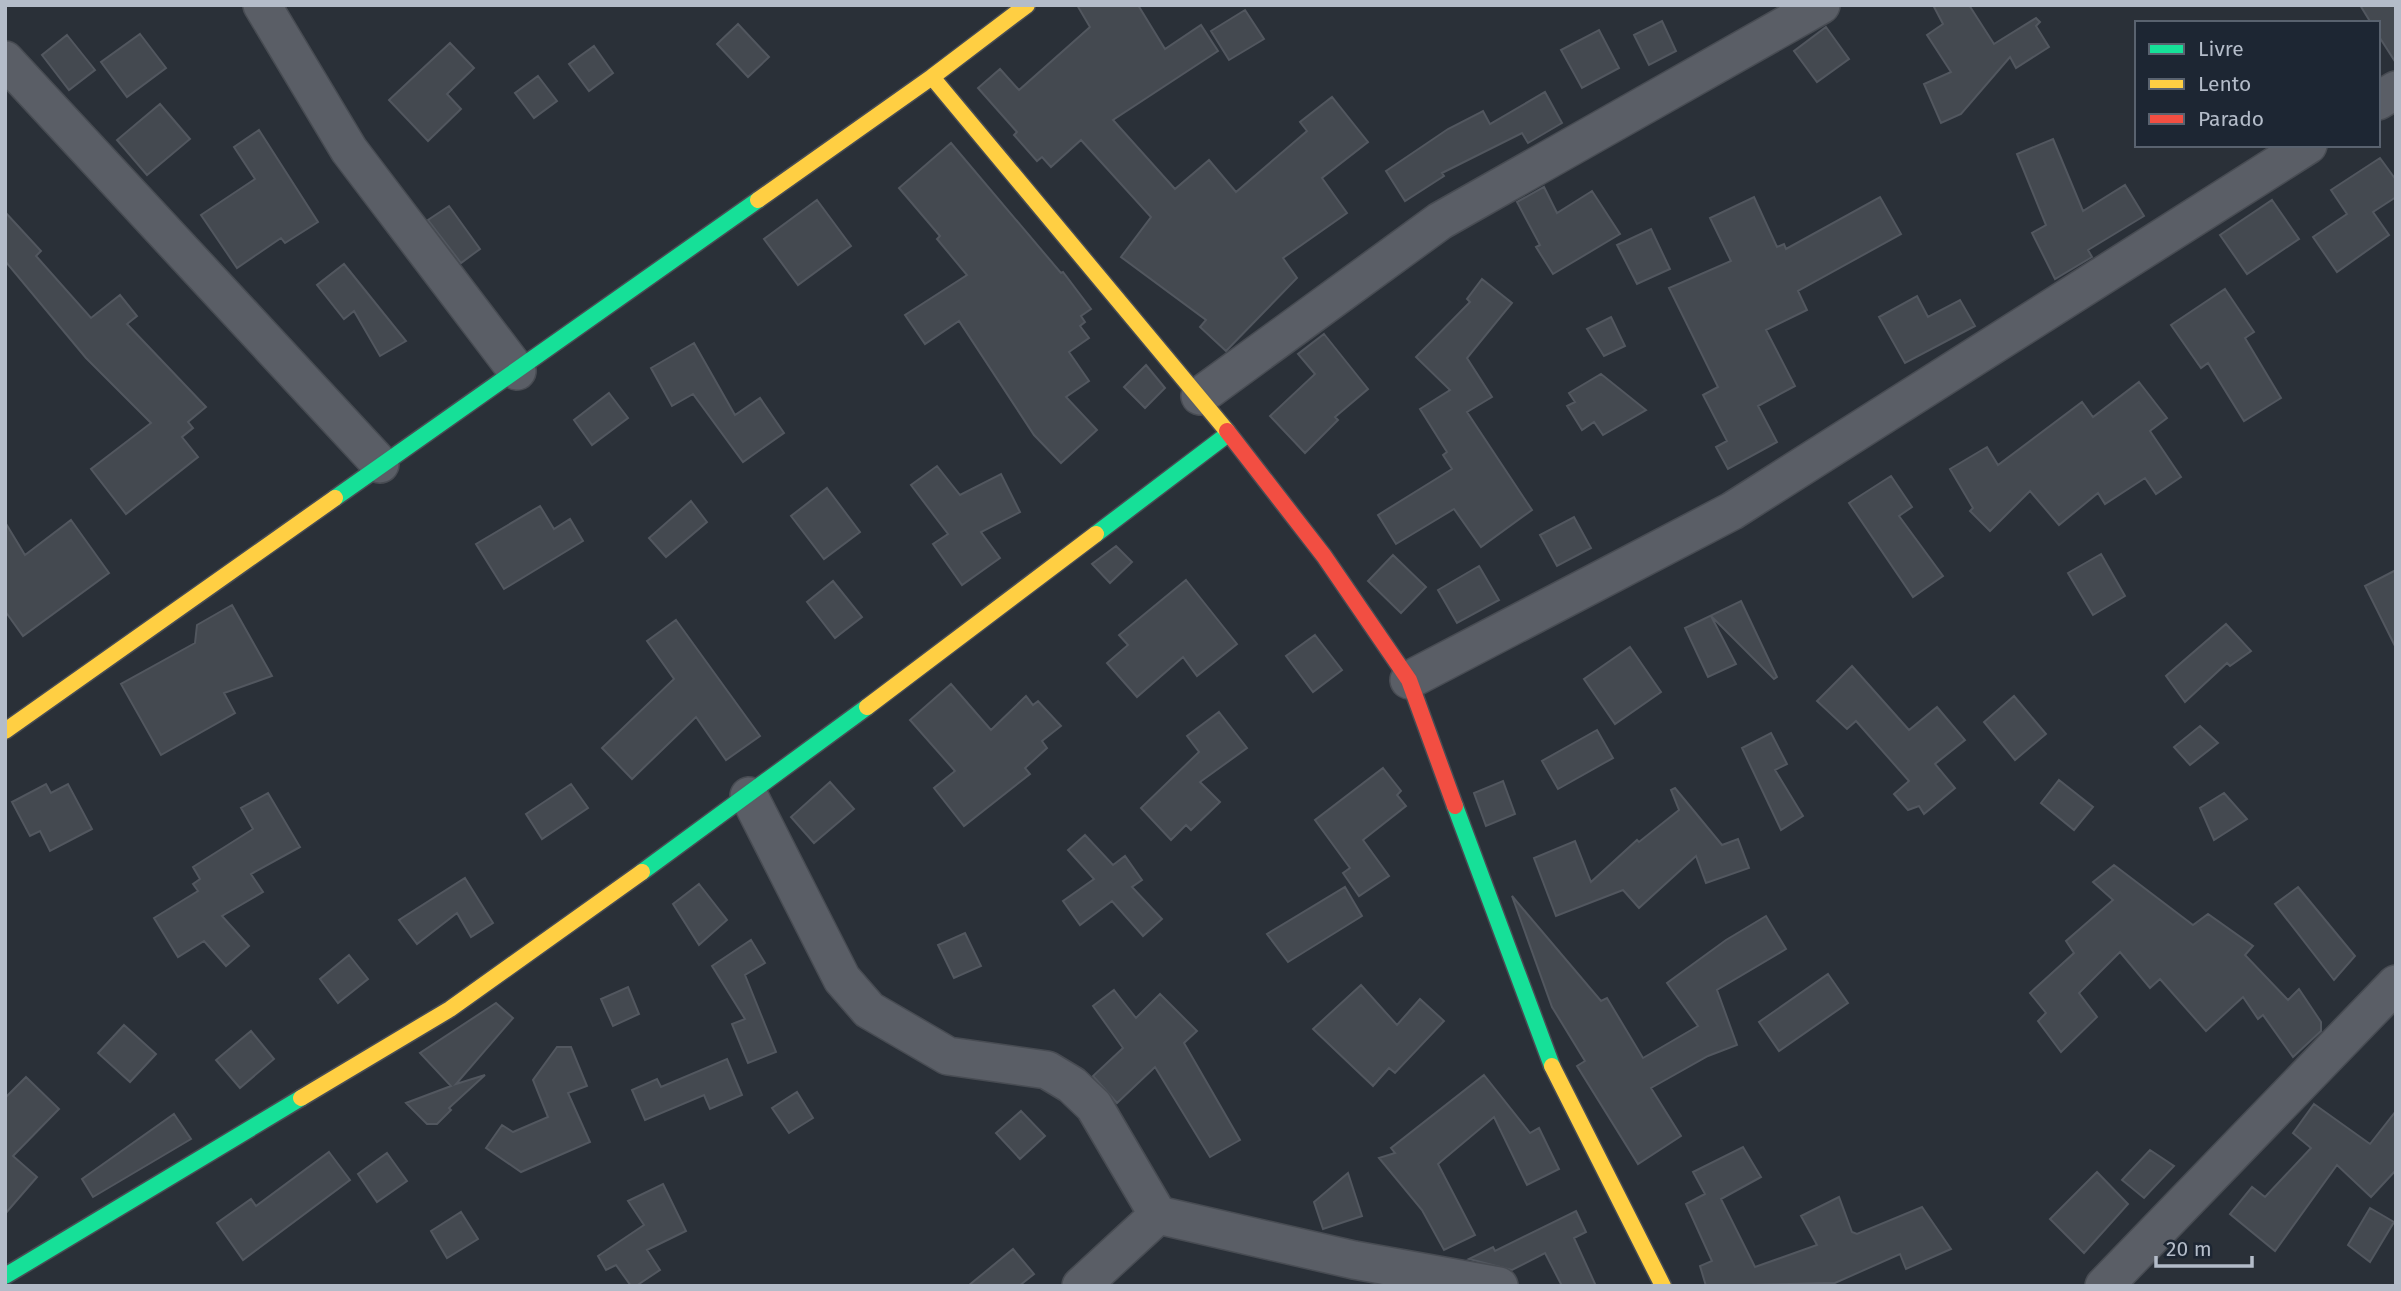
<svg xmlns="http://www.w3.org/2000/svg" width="2401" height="1291" font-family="'Fira Sans',sans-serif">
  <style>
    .building { fill: #444950; stroke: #52575f; stroke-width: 2 }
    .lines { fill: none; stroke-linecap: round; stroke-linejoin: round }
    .street-casing { stroke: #484c53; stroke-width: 40 }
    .fast-casing { stroke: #484c53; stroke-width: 19 }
    .slow-casing { stroke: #484c53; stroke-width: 19 }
    .jam-casing { stroke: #484c53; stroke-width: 19 }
    .street { stroke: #5a5e66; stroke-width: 37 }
    .fast { stroke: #16e098; stroke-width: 16 }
    .slow { stroke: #ffcf43; stroke-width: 16 }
    .jam { stroke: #f24e42; stroke-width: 16 }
  </style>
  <rect width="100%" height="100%" fill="#2a3038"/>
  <path class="building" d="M1077 5H1138L1165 49 1201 25 1218 51 1113 120 1175 189 1209 160 1236 192 1307 131 1300 122 1332 97 1368 142 1322 178 1347 213 1283 258 1297 278 1226 351 1200 327 1206 320 1121 257 1151 217 1081 140 1051 167 1042 157 1037 161 1014 135 1017 132 978 88 1000 69 1019 90 1090 27Z
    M1933 5H1969L1994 44 2036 18 2040 22 2036 26 2049 47 2016 68 2010 57 1961 114 1941 123 1924 84 1951 72 1927 35 1943 24Z
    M2360 5H2396V63L2378 35V23H2371Z
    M1245 10 1264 39 1229 60 1211 31Z
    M1662 21 1676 51 1649 65 1634 35Z
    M738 24 769 57 748 77 717 44Z
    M1826 27 1849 59 1817 82 1794 51Z
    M1599 30 1619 68 1582 88 1561 50Z
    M140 34 166 68 127 97 101 62Z
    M67 35 95 70 69 90 42 55Z
    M450 43 474 68 447 94 461 109 428 141 389 100Z
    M594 46 613 73 589 91 569 64Z
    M538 76 557 101 534 118 515 93Z
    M1545 92 1562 123 1528 143 1522 133 1442 173 1444 176 1405 201 1386 171 1448 129 1483 111 1490 124Z
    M160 104 190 139 147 175 117 140Z
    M259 130 318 222 285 243 281 238 237 268 201 215 255 179 234 147Z
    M2053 139 2083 211 2125 185 2144 216 2088 250 2092 257 2055 279 2032 233 2046 225 2017 154Z
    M951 143 1061 273 1063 272 1091 309 1081 316 1085 322 1080 326 1089 338 1069 352 1089 381 1066 397 1097 430 1061 463 1034 435 959 321 925 344 905 315 967 275 937 239 940 236 899 188Z
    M2380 158 2396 180V197L2373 212 2389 235 2337 272 2313 237 2347 214 2331 190Z
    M1544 187 1557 213 1592 191 1620 234 1553 274 1536 247 1540 245 1517 202Z
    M1754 197 1777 247 1784 244 1786 249 1880 197 1901 234 1798 291 1807 310 1766 330 1795 386 1758 406 1777 442 1728 469 1716 447 1727 441 1703 395 1718 387 1669 288 1731 261 1710 218Z
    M817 200 851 246 798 285 764 239Z
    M2272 200 2299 239 2247 274 2220 235Z
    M449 206 480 249 461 263 428 220Z
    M5 212 41 251 36 256 91 318 120 295 137 316 127 324 206 407 188 422 193 428 182 437 198 457 126 514 91 469 151 423 86 358 5 261Z
    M1651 229 1670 269 1637 284 1617 245Z
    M344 264 406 341 380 356 354 311 344 319 317 285Z
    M1482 279 1512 303 1467 358 1492 397 1467 412 1532 510 1481 547 1454 509 1396 544 1378 515 1452 469 1443 455 1447 452 1420 409 1450 390 1416 357 1470 302 1467 299Z
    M2225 289 2254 332 2245 338 2281 398 2244 421 2208 363 2201 368 2171 325Z
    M1917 296 1928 317 1960 300 1975 326 1905 363 1879 317Z
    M1611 317 1625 346 1604 356 1587 329Z
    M1324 334 1368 389 1335 417 1338 420 1305 453 1270 416 1315 374 1298 354Z
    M694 343 735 415 760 398 784 433 743 462 693 394 672 406 651 368Z
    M1146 365 1165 388 1145 408 1124 387Z
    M1601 374 1646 410 1603 435 1594 422 1582 430 1567 406 1575 402 1569 393Z
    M2139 382 2167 418 2150 431 2181 477 2156 494 2145 478 2105 504 2098 493 2059 525 2030 491 1990 531 1970 511 1973 508 1950 469 1987 447 1998 465 2082 402 2093 417Z
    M609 393 628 418 592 445 574 420Z
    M937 466 960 495 1001 474 1020 512 981 532 1000 558 962 585 933 544 948 534 911 485Z
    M1891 476 1912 507 1899 516 1943 576 1913 597 1849 503Z
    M827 488 860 532 824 559 791 516Z
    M691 501 707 522 666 557 649 538Z
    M540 506 554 529 570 519 583 541 504 589 476 544Z
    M1574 517 1591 548 1557 566 1540 535Z
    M71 520 109 573 23 636 5 611V522L25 555Z
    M1116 546 1132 562 1110 583 1092 564Z
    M2101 554 2125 596 2093 615 2068 573Z
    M1393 555 1426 587 1401 613 1368 581Z
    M1479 566 1499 600 1457 623 1438 590Z
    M2396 570V648L2365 586Z
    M1186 580 1237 644 1197 676 1183 657 1137 697 1107 663 1128 645 1119 635Z
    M833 581 862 617 835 638 807 602Z
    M1741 601 1777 677 1774 679 1711 616 1736 664 1708 677 1685 628Z
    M232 605 272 676 224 693 235 713 161 755 121 684 195 643 197 625Z
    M676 620 760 736 726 760 696 717 632 779 602 748 674 679 647 641Z
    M2226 624 2251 651 2230 666 2227 663 2185 702 2166 676Z
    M1315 635 1342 670 1313 692 1286 656Z
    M1630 647 1661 692 1615 724 1584 679Z
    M1852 666 1909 730 1937 707 1965 740 1935 764 1955 788 1924 814 1919 806 1908 810 1894 794 1909 781 1856 721 1847 729 1817 701Z
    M951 684 991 730 1026 696 1033 705 1038 701 1061 726 1042 741 1047 748 1025 768 1030 774 964 826 934 788 955 771 910 720Z
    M2014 696 2046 734 2015 760 1984 722Z
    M1219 712 1247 748 1200 782 1220 802 1191 830 1186 825 1171 840 1141 808 1199 752 1187 736Z
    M2200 726 2218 743 2190 765 2174 747Z
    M1597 730 1613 758 1558 789 1542 761Z
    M1771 733 1787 764 1775 770 1803 816 1781 830 1742 748Z
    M1383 768 1401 791 1397 795 1406 806 1363 840 1389 876 1359 896 1343 873 1350 868 1315 820Z
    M2059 780 2093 807 2074 830 2041 803Z
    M1503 781 1515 814 1486 826 1474 793Z
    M830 782 854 809 814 843 791 817Z
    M46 784 51 793 68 784 92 829 50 851 40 831 30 836 12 802Z
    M571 784 588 808 542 839 526 814Z
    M1675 788 1722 845 1738 839 1749 868 1706 883 1696 856 1639 908 1623 890 1556 916 1534 858 1575 841 1591 882 1637 840 1639 842 1679 810 1671 790Z
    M268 793 300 847 251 874 263 892 222 916 249 946 226 966 204 941 178 957 154 918 198 891 193 884 200 879 193 867 253 829 241 808Z
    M2224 793 2247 819 2214 840 2200 808Z
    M1085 835 1113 865 1125 856 1142 880 1132 887 1162 919 1143 936 1112 901 1080 925 1063 901 1094 879 1068 850Z
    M2114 865 2193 925 2208 914 2253 946 2245 955 2288 1000 2299 989 2321 1022V1031L2293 1057 2263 1015 2258 1019 2243 997 2206 1031 2160 979 2150 988 2120 952 2079 993 2097 1017 2061 1052 2038 1021 2046 1013 2030 993 2074 953 2066 941 2113 900 2093 882Z
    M465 878 493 923 471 937 457 913 417 944 399 920Z
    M699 884 727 920 699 945 673 904Z
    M1345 887 1362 916 1288 962 1267 934Z
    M2298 887 2355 956 2334 980 2275 904Z
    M1512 896 1601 1001 1607 998 1643 1058 1698 1026 1667 983 1726 940 1766 916 1786 949 1717 990 1737 1045 1708 1056 1651 1088 1681 1136 1638 1164 1577 1066 1585 1061 1552 1007Z
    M965 933 981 966 954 978 938 945Z
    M751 940 765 963 745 975 776 1052 748 1063 732 1024 745 1019 712 966Z
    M349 955 368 979 338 1003 320 979Z
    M1828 974 1848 1003 1779 1051 1759 1022Z
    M1361 985 1397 1025 1420 999 1444 1021 1395 1073 1389 1068 1373 1086 1313 1029Z
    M628 987 639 1014 613 1026 601 999Z
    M1114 990 1136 1018 1160 994 1197 1031 1184 1043 1240 1140 1210 1157 1155 1067 1117 1103 1093 1076 1123 1048 1093 1006Z
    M496 1003 513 1018 456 1084 485 1075 449 1108 451 1110 437 1124H427L406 1103 451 1086 420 1053Z
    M124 1025 156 1054 130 1082 98 1053Z
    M251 1031 274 1059 240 1088 216 1060Z
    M557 1047H571L587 1086 568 1093 590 1142 521 1172 486 1148 502 1125 513 1132 548 1117 533 1080Z
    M727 1059 742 1095 710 1109 704 1095 645 1120 632 1090 657 1079 661 1087Z
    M1484 1075 1530 1133 1539 1128 1559 1169 1527 1185 1494 1117 1438 1164 1475 1235 1444 1250 1422 1210 1379 1158 1395 1153 1391 1148Z
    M26 1077 59 1109 13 1156 37 1177 5 1214V1098Z
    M797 1092 813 1118 789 1133 772 1108Z
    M2314 1104 2370 1144 2396 1111V1170L2371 1197 2337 1165 2275 1251 2230 1214 2252 1187 2265 1197 2311 1148 2293 1133Z
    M1021 1111 1045 1136 1020 1159 996 1133Z
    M174 1114 191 1139 93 1197 82 1179Z
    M1743 1147 1761 1177 1721 1199 1755 1267 1817 1245 1801 1216 1839 1197 1852 1232 1857 1234 1922 1207 1951 1249 1906 1269 1900 1254 1835 1283 1706 1286 1700 1266 1712 1261 1686 1204 1705 1194 1693 1172Z
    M2150 1150 2174 1166 2144 1198 2122 1180Z
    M329 1152 350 1180 243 1260 217 1223 251 1199 256 1206Z
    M387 1153 407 1181 377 1202 358 1174Z
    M2097 1172 2128 1204 2084 1253 2050 1219Z
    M1348 1173 1362 1216 1323 1229 1314 1202Z
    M663 1184 686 1231 647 1250 660 1270 636 1286H631L616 1265 606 1270 598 1256 644 1225 628 1201Z
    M2370 1208 2394 1222 2370 1262 2348 1245Z
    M1576 1211 1586 1232 1574 1238 1596 1286H1562L1545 1253 1512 1270 1469 1259 1493 1247 1495 1251Z
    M461 1212 478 1239 447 1258 431 1231Z
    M1013 1249 1034 1274 1019 1286H968Z"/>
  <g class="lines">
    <defs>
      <path id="street" d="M262 5 349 150 517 371
        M5 60 380 464
        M2378 101 2396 90
        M1200 396 1440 221 1821 5
        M1409 680 1732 511 2308 145
        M749 796 842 979 869 1010 948 1056 1047 1070 1072 1085 1094 1106 1158 1215 1354 1260 1499 1286
        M1081 1286 1158 1215
        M2104 1286 2396 984"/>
      <path id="fast" d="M335 498 758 200
        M1096 534 1228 434
        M1455 806 1552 1066
        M642 872 867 707
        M5 1276 301 1098"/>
      <path id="slow" d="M932 77 1227 431
        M758 200 932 77 1027 5
        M867 707 1096 534
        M5 731 335 498
        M1552 1066 1663 1286
        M301 1098 450 1009 642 872"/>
      <path id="jam" d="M1227 431 1324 556 1409 680 1455 806"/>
    </defs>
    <use href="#street" class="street-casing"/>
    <use href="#fast" class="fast-casing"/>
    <use href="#slow" class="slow-casing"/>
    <use href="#jam" class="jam-casing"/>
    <use href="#street" class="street"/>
    <use href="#fast" class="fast"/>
    <use href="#slow" class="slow"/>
    <use href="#jam" class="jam"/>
  </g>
  <rect width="2401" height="1291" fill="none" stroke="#b4bcc9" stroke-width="14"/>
  <rect x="2135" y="21" width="245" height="126" fill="#1d2633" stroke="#59626f" stroke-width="2"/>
  <rect x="2149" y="44" width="35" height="10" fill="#16e098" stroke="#59626f" stroke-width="2"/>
  <text x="2198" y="56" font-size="21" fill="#b4bcc9">Livre</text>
  <rect x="2149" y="79" width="35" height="10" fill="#ffcf43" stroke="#59626f" stroke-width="2"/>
  <text x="2198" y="91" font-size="21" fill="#b4bcc9">Lento</text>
  <rect x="2149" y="114" width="35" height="10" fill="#f24e42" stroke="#59626f" stroke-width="2"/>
  <text x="2198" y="126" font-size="21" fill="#b4bcc9">Parado</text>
  <path d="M2156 1256v10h96v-10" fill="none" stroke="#b4bcc9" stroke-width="3.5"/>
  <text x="2166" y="1256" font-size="21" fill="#b4bcc9" stroke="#1d2633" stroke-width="5" paint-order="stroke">20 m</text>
</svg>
